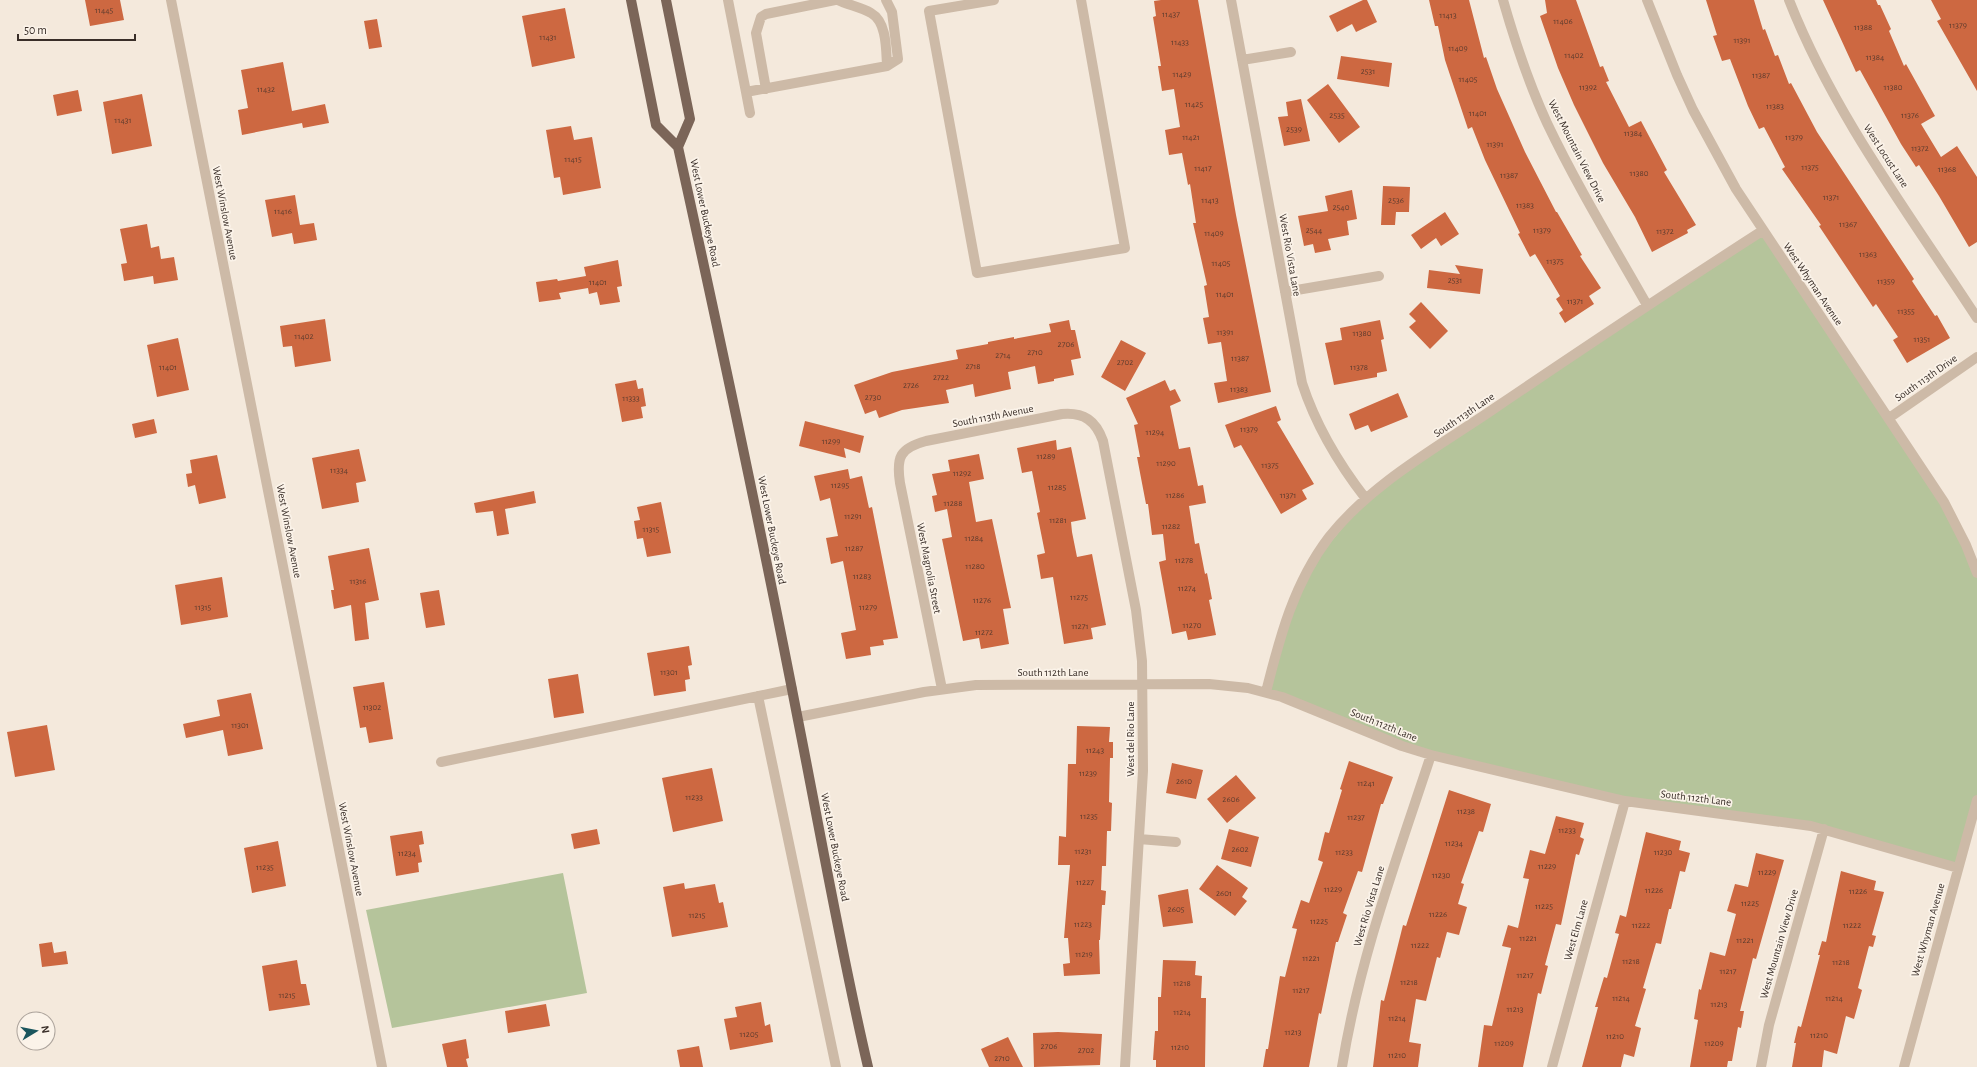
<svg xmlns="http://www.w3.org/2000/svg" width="1977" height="1067" font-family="'Alegreya Sans',sans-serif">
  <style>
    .green { fill: #b5c49b }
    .building { fill: #cd6841 }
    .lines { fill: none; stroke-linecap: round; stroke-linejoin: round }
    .minor { stroke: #cdbaa7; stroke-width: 10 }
    .major { stroke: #7b6558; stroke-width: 10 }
    .labels { text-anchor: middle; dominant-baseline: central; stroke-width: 3.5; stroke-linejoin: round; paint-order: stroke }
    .number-label { font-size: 9px; fill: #5e3c2e }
    .street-label { font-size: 11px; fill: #392e28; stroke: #fbf3e9 }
  </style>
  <rect width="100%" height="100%" fill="#f4e9dc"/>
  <path class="green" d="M1762 231 1929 479 1977 573V800L1958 868 1839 833 1646 803 1431 755 1266 692 1307 571 1366 499Z
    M563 873 587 993 392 1028 366 910Z"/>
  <path class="building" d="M85 0H120L124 20 90 26Z
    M1161 0H1198L1236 215 1271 392 1218 403 1214 383 1227 381 1221 342 1208 344 1203 318 1209 317 1204 286 1207 285 1193 223H1196L1190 184 1188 185 1182 153 1169 155 1165 130 1180 127 1174 89 1162 91 1158 66H1161L1153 17 1156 16 1154 1Z
    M1363 0H1367L1377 22 1356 32 1352 24 1337 32 1329 16Z
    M1429 0H1469L1484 58 1486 57 1497 89 1525 152 1556 212H1557L1582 255 1580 256 1601 288 1589 296 1594 304 1565 323 1559 313 1563 310 1556 299 1560 296 1535 254 1530 257 1518 234 1520 233 1485 160 1472 127 1468 129 1445 60 1438 26H1435Z
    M1545 0H1576L1600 67 1603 66 1609 81 1606 82 1629 127 1641 121 1667 170 1664 172 1696 225 1687 230 1688 233 1652 252 1635 217 1603 163 1574 105 1558 68 1540 16 1547 13Z
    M1706 0H1754L1763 30 1765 29 1775 56 1778 55 1789 84 1791 83 1817 132 1914 279 1912 281 1935 316 1937 315 1950 338 1907 363 1893 340 1898 337 1876 304 1873 307 1819 226 1821 225 1782 169 1785 167 1764 127 1759 129 1748 106 1730 59 1722 61 1713 36 1717 35Z
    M1823 0H1876L1878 5H1880L1891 29 1889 31 1904 66 1906 64 1935 116 1921 124 1941 157 1957 146 1977 177V242L1969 247 1939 196 1919 165 1916 167 1901 144 1860 70 1856 72Z
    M1931 0H1977V91L1937 21 1941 19Z
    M565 8 575 58 532 67 522 16Z
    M377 19 382 47 369 49 364 21Z
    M1341 56 1392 63 1389 87 1337 79Z
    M283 62 292 111 325 104 329 123 303 128 302 123 242 135 238 110 248 108 241 70Z
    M1328 84 1360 127 1339 143 1307 100Z
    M78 90 82 111 57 116 53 95Z
    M142 94 152 146 112 154 103 102Z
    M1301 99 1310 141 1284 146 1278 117 1288 116 1286 102Z
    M571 126 574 140 592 137 601 188 563 195 560 177 554 178 546 130Z
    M1383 186 1410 187 1409 212H1396L1395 225H1381Z
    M1352 190 1357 219 1347 221 1349 235 1328 239 1331 250 1315 253 1313 244 1304 246 1298 216 1328 211 1325 196Z
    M295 195 300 225 314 223 317 240 294 244 292 233 272 237 265 200Z
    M1445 212 1459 234 1441 246 1436 238 1421 249 1411 235Z
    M147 224 151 248 159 246 161 259 174 257 178 280 154 284 153 276 124 281 121 264 127 263 120 229Z
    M618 260 622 286 617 287 620 302 600 305 597 292 589 294 588 288 559 293 561 299 539 302 536 282 557 279 558 281 586 276 584 267Z
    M1455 265 1483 269 1480 294 1427 288 1429 270 1460 274Z
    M1421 302 1448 331 1430 349 1409 327 1416 321 1409 314Z
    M325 319 331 361 295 367 292 346 283 347 280 326Z
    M1069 320 1071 330H1075L1081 358 1071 360 1074 375 1054 379V381L1038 384 1035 366 1008 372 1011 389 975 397 973 384 946 390 949 403 902 410 879 418 876 410 865 414 854 385 892 372 958 359 956 350 988 344V342L1014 337V339L1051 332 1049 324Z
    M1380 320 1384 339 1381 340 1387 371 1377 373V377L1334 385 1325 343 1342 340 1340 328Z
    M178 338 189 390 157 397 147 345Z
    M1121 340 1146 353 1125 391 1101 377Z
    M636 380 638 389 643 388 646 406 641 407 643 418 622 422 615 384Z
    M1165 380 1170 391 1175 389 1181 401 1170 406 1179 449 1190 447 1198 486 1203 485 1206 503 1189 506 1195 544 1199 543 1205 574 1207 573 1212 599 1209 600 1216 635 1188 640 1186 631 1172 634 1159 562 1166 560 1163 534 1152 535 1148 504H1146L1137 457H1140L1134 425 1138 424 1126 398Z
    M1398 393 1408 417 1371 432 1368 425 1355 430 1349 414Z
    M1276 406 1281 420 1277 422 1314 484 1302 490 1307 499 1281 514 1241 445 1234 448 1225 425Z
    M154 419 157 433 135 438 132 424Z
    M805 421 864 436 860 453 844 448 846 458 799 446Z
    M1056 440 1057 450 1071 447 1086 519 1071 522 1072 532 1077 557 1092 554 1106 625 1091 628 1093 639 1064 644 1053 577 1041 579 1037 555 1045 553 1037 513 1040 512 1032 471 1022 473 1017 448Z
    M359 449 366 481 356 483 359 502 322 509 312 458Z
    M979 454 984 479 969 482 976 522 992 519 1011 608 1003 609 1009 644 981 649 979 638 963 641 942 539 952 537 947 509 935 512 932 496 937 495 932 474 950 471 948 460Z
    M217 455 226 498 199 504 195 485 188 487 186 474 192 473 190 460Z
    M848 469 850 479 862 476 869 508 872 507 898 638 883 640 884 645 870 647 871 655 846 659 841 633 856 630 843 561 831 564 826 538 838 536 830 498 820 501 814 476Z
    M534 491 536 503 505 509 509 534 497 536 493 511 476 513 474 503Z
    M661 502 671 553 647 557 643 538 637 539 634 521 640 520 637 507Z
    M369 548 379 600 365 603 369 639 355 641 351 605 334 609 331 590H334L328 556Z
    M222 577 228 617 181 625 175 585Z
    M439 590 445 625 426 628 420 593Z
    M689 646 692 665 688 666 690 679 685 680 686 691 654 696 647 653Z
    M578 674 584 713 554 718 548 679Z
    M384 682 393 739 369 743 366 727 360 728 353 687Z
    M251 693 263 749 228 756 223 730 186 738 183 724 220 716 217 700Z
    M47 725 55 770 15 777 7 732Z
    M1077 726 1110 727 1109 742H1113V758H1110L1109 802 1112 803 1111 831H1107L1106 866H1102L1101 890 1106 891 1105 905H1102L1100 940H1099L1100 974 1064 976 1063 964 1070 963 1068 938H1064L1070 865H1058L1059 836 1066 837 1068 764H1076Z
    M1349 761 1393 777 1383 804H1381L1362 872 1358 871 1343 913 1347 915 1338 942H1336L1321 1014 1319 1013 1309 1067H1263L1266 1049H1268L1280 976 1285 977 1297 929 1292 928 1301 900 1309 903 1323 862 1318 860 1325 832 1329 833 1342 790 1340 789Z
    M1172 763 1203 770 1196 799 1166 793Z
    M712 768 723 821 673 832 662 778Z
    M1236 775 1256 798 1227 823 1207 799Z
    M1449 790 1491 804 1483 832 1479 831 1461 883 1464 884 1458 904 1467 907 1459 935 1447 932 1440 958 1437 957 1426 1001 1416 999 1409 1042 1421 1044 1418 1067H1373L1381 1000 1384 1001 1403 925 1406 926Z
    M1556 816 1584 823 1580 837 1584 839 1579 855 1576 854 1561 925 1556 924 1545 965 1548 966 1541 994 1538 993 1523 1067H1478L1484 1025 1492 1026 1511 948 1502 946 1508 925 1518 928 1529 879 1523 878 1530 850 1545 854Z
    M597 829 600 844 574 849 571 834Z
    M1229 829 1259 837 1251 867 1221 859Z
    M422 831 424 844 419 845 422 862 418 863 419 872 396 876 390 836Z
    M1646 832 1681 841 1679 850 1690 853 1685 872 1680 871 1671 909H1669L1661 944 1656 943 1643 988 1646 989 1635 1026 1641 1028 1634 1057 1624 1054 1621 1067H1582L1598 1007H1595L1604 977 1607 978 1619 934 1615 933 1620 915 1626 917Z
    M278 841 286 886 252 893 244 848Z
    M1756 853 1784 860 1756 959 1753 958 1740 1011H1744L1741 1028 1738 1027 1732 1061H1728L1727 1067H1690L1698 1020 1694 1019 1699 989 1701 990 1710 952 1725 956 1736 914 1727 911 1735 884 1748 887Z
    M1217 865 1248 888 1242 897 1247 901 1235 916 1199 889Z
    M1841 871 1876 881 1874 890 1884 892 1872 935 1876 936 1873 947 1869 946 1858 988 1862 990 1854 1019 1846 1016 1837 1054 1824 1050 1822 1067H1792L1796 1043H1794L1798 1026 1801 1027 1820 955H1818L1822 941 1826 942Z
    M684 883 685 889 715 884 719 903 723 902 728 927 672 937 663 887Z
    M1188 889 1193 923 1163 927 1158 895Z
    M52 942 54 953 66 951 68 964 42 967 39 944Z
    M297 960 301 984H306L310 1005 269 1011 262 966Z
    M1163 960 1196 961 1195 975 1202 976 1201 998H1206L1205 1067H1156V1060H1153L1155 1031H1158V997H1161Z
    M761 1002 765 1026 770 1024 773 1042 730 1050 724 1019 737 1017 735 1007Z
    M546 1004 550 1026 508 1033 505 1011Z
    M1058 1032 1102 1034 1100 1065 1034 1067 1033 1033Z
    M1008 1037 1023 1067H989L981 1049Z
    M466 1039 469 1058 466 1059 468 1067H447L442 1044Z
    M699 1046 703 1067H680L677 1050Z"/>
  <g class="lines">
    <path class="minor" d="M171 0 382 1067
      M728 0 746 92 887 66 898 59 892 12 886 0
      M838 0C848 5 861 7 871 13 887 22 886 49 887 66
      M994 0 929 11 977 273 1125 248 1081 0
      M1231 0 1302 383C1316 426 1338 463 1366 499
      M1503 0C1515 42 1529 84 1547 123 1577 186 1613 245 1647 305
      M1647 0 1677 75 1693 110 1736 189 1944 502 1966 545 1977 573
      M1789 0C1834 115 1910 215 1977 318
      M1242 60 1291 52
      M766 89 756 33 761 17 766 14 835 0
      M746 92 750 113
      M1285 292 1379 276
      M1889 418 1977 357
      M942 689 900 483C896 457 900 448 926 441L1062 414C1084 412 1096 421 1103 441L1136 610 1142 661 1143 771 1125 1067
      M1266 692C1280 636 1294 583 1329 537 1372 483 1436 448 1492 410 1582 349 1672 289 1762 231
      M758 696 836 1067
      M798 717 924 692 976 685 1209 684 1248 688 1282 697 1402 746 1431 755 1625 801 1811 826 1958 868
      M441 762 792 689
      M1139 839 1176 842
      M1342 1067C1359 960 1397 858 1431 755
      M1552 1067 1625 801
      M1761 1067 1769 1025 1824 829
      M1904 1067 1977 800"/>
    <path class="major" d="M631 0 656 125 678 147
      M666 0 690 119 678 147C720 338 761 529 798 720 821 836 841 952 868 1067"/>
  </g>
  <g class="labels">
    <g class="number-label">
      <text x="104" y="10">11445</text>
      <text x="1171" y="14">11437</text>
      <text x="1448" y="15">11413</text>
      <text x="1563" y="21">11406</text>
      <text x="1958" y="25">11379</text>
      <text x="1863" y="27">11388</text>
      <text x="548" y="37">11431</text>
      <text x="1742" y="40">11391</text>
      <text x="1180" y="42">11433</text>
      <text x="1458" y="48">11409</text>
      <text x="1574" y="55">11402</text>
      <text x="1875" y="57">11384</text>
      <text x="1368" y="71">2531</text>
      <text x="1182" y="74">11429</text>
      <text x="1761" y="75">11387</text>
      <text x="1468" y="79">11405</text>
      <text x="1588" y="87">11392</text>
      <text x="1893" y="87">11380</text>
      <text x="266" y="89">11432</text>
      <text x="1194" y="104">11425</text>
      <text x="1775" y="106">11383</text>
      <text x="1478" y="113">11401</text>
      <text x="1337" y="115">2535</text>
      <text x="1910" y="115">11376</text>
      <text x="123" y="120">11431</text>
      <text x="1294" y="129">2539</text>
      <text x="1633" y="133">11384</text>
      <text x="1191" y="137">11421</text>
      <text x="1794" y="137">11379</text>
      <text x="1495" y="144">11391</text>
      <text x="1920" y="148">11372</text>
      <text x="573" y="159">11415</text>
      <text x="1810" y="167">11375</text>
      <text x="1203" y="168">11417</text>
      <text x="1947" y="169">11368</text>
      <text x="1639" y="173">11380</text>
      <text x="1509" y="175">11387</text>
      <text x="1831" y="197">11371</text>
      <text x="1210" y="200">11413</text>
      <text x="1396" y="200">2536</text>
      <text x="1525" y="205">11383</text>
      <text x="1341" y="207">2540</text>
      <text x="283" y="211">11416</text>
      <text x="1848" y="224">11367</text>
      <text x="1314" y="230">2544</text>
      <text x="1542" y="230">11379</text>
      <text x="1665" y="231">11372</text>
      <text x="1214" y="233">11409</text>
      <text x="1868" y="254">11363</text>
      <text x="1555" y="261">11375</text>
      <text x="1221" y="263">11405</text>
      <text x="1455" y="280">2531</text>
      <text x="1886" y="281">11359</text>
      <text x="598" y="282">11401</text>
      <text x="1225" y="294">11401</text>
      <text x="1575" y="301">11371</text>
      <text x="1906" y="311">11355</text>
      <text x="1225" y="332">11391</text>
      <text x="1362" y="333">11380</text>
      <text x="304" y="336">11402</text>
      <text x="1922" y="339">11351</text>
      <text x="1066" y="344">2706</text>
      <text x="1035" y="352">2710</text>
      <text x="1003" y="355">2714</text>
      <text x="1240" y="358">11387</text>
      <text x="1125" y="362">2702</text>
      <text x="973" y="366">2718</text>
      <text x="168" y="367">11401</text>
      <text x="1359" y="367">11378</text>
      <text x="941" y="377">2722</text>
      <text x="911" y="385">2726</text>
      <text x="1239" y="389">11383</text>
      <text x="873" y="397">2730</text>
      <text x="631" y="398">11333</text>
      <text x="1249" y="429">11379</text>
      <text x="1155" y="432">11294</text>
      <text x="831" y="441">11299</text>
      <text x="1046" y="456">11289</text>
      <text x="1166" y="463">11290</text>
      <text x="1270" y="465">11375</text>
      <text x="339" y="470">11334</text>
      <text x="962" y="473">11292</text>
      <text x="840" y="485">11295</text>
      <text x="1057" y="487">11285</text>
      <text x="1175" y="495">11286</text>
      <text x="1288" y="495">11371</text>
      <text x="953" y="503">11288</text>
      <text x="853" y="516">11291</text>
      <text x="1058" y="520">11281</text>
      <text x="1171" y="526">11282</text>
      <text x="651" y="529">11315</text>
      <text x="974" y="538">11284</text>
      <text x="854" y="548">11287</text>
      <text x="1184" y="560">11278</text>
      <text x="975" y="566">11280</text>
      <text x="862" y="576">11283</text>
      <text x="358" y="581">11316</text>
      <text x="1187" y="588">11274</text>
      <text x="1079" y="597">11275</text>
      <text x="982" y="600">11276</text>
      <text x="203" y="607">11315</text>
      <text x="868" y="607">11279</text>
      <text x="1192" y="625">11270</text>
      <text x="1080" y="626">11271</text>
      <text x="984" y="632">11272</text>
      <text x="669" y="672">11301</text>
      <text x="372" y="707">11302</text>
      <text x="240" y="725">11301</text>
      <text x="1095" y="750">11243</text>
      <text x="1088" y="773">11239</text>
      <text x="1184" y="781">2610</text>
      <text x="1366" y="783">11241</text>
      <text x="694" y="797">11233</text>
      <text x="1231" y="799">2606</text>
      <text x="1466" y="811">11238</text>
      <text x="1089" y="816">11235</text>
      <text x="1356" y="817">11237</text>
      <text x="1567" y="830">11233</text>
      <text x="1454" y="843">11234</text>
      <text x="1240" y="849">2602</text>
      <text x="1083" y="851">11231</text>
      <text x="1344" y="852">11233</text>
      <text x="1663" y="852">11230</text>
      <text x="407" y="853">11234</text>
      <text x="1547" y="866">11229</text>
      <text x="265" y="867">11235</text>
      <text x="1767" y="872">11229</text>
      <text x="1441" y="875">11230</text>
      <text x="1085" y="882">11227</text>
      <text x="1333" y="889">11229</text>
      <text x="1654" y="890">11226</text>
      <text x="1858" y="891">11226</text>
      <text x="1224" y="893">2601</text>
      <text x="1750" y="903">11225</text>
      <text x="1544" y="906">11225</text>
      <text x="1176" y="909">2605</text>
      <text x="1438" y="914">11226</text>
      <text x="697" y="915">11215</text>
      <text x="1319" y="921">11225</text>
      <text x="1083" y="924">11223</text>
      <text x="1641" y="925">11222</text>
      <text x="1852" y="925">11222</text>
      <text x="1528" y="938">11221</text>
      <text x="1745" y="940">11221</text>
      <text x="1420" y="945">11222</text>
      <text x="1084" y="954">11219</text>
      <text x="1311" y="958">11221</text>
      <text x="1631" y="961">11218</text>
      <text x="1841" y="962">11218</text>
      <text x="1728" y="971">11217</text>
      <text x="1525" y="975">11217</text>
      <text x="1409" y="982">11218</text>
      <text x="1182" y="983">11218</text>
      <text x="1301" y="990">11217</text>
      <text x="287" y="995">11215</text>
      <text x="1621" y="998">11214</text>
      <text x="1834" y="998">11214</text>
      <text x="1719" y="1004">11213</text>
      <text x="1515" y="1009">11213</text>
      <text x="1182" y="1012">11214</text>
      <text x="1397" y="1018">11214</text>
      <text x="1293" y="1032">11213</text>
      <text x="749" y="1034">11205</text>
      <text x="1819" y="1035">11210</text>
      <text x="1615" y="1036">11210</text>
      <text x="1504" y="1043">11209</text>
      <text x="1714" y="1043">11209</text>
      <text x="1049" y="1046">2706</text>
      <text x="1180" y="1047">11210</text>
      <text x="1086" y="1050">2702</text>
      <text x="1397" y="1055">11210</text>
      <text x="1002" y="1058">2710</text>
    </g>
    <g class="street-label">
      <text transform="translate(1577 151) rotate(63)">West Mountain View Drive</text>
      <text transform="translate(1886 156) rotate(57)">West Locust Lane</text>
      <text transform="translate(225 213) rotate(79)">West Winslow Avenue</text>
      <text transform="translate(705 213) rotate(78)">West Lower Buckeye Road</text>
      <text transform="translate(1290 255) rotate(80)">West Rio Vista Lane</text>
      <text transform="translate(1813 284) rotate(56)">West Whyman Avenue</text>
      <text transform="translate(1926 378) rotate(-35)">South 113th Drive</text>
      <text transform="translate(1464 415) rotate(-34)">South 113th Lane</text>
      <text transform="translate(993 416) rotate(-11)">South 113th Avenue</text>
      <text transform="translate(772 530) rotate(79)">West Lower Buckeye Road</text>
      <text transform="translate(289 531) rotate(79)">West Winslow Avenue</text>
      <text transform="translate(929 568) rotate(79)">West Magnolia Street</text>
      <text x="1053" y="672">South 112th Lane</text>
      <text transform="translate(1384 725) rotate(22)">South 112th Lane</text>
      <text transform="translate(1130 739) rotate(-90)">West del Rio Lane</text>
      <text transform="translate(1696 798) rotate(7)">South 112th Lane</text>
      <text transform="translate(835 847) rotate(79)">West Lower Buckeye Road</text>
      <text transform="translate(351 849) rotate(79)">West Winslow Avenue</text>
      <text transform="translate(1369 906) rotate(-73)">West Rio Vista Lane</text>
      <text transform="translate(1576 930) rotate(-74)">West Elm Lane</text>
      <text transform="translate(1928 930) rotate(-74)">West Whyman Avenue</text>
      <text transform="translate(1779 944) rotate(-74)">West Mountain View Drive</text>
    </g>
  </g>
  <g transform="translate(36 1031) rotate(80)"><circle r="19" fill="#fbf3e9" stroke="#ada49c"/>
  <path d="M0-3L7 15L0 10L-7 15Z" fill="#1b565d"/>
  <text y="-6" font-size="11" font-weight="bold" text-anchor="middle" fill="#392e28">N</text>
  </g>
  <path d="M18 34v6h117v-6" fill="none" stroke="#392e28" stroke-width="2"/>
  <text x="24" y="34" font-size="12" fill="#392e28" stroke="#fbf3e9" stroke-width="3" paint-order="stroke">50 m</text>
</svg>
